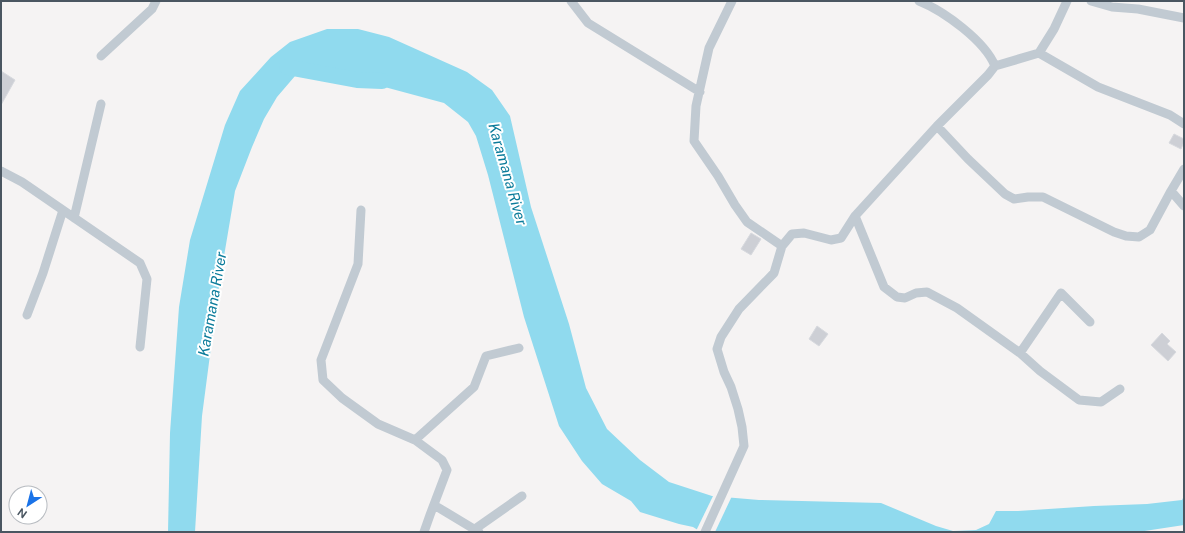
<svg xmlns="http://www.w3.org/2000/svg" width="1185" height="533" font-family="'Public Sans',sans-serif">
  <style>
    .water { fill: #90daee }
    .pier { fill: #f5f3f3 }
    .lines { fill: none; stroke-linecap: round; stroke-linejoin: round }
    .river { stroke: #90daee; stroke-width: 16 }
    .building { fill: #cdcfd5; stroke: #d7d9de }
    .minor { stroke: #c1cad2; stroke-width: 9 }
    .labels { text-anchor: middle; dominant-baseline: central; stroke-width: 4; stroke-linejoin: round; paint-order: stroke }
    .water-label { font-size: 15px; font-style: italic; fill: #0c7c9b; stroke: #fff }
  </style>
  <rect width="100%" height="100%" fill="#f5f3f3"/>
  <path class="water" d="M327 29H358L389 37 467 72 492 90 510 116 531 207 569 324 586 388 607 429 640 460 669 482 712 496 759 500 881 503 936 526 953 531 976 530 989 524 996 511H1018L1094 506 1147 504 1182 500 1184 496V525L1138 532H701L693 527 679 524 640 512 631 501 602 484 582 461 559 426 524 317 488 175 476 136 468 122 444 103 314 68 295 76 277 97 264 119 252 147 235 191 219 286 202 416 195 532H168L170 433 179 307 190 240 225 125 240 91 271 57 290 42Z"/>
  <path class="pier" d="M714 494 732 496 715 532H698L696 531Z"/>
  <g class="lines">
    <path class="river" d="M287 67 357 80 382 81"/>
  </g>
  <path class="building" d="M1 71 15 80 1 105Z
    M1174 134 1184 139V142L1181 149 1169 143Z
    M751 233 761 239 751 255 741 249Z
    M817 326 828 334 819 346 809 339Z
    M1162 333 1170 341 1167 344 1176 352 1168 361 1151 345Z"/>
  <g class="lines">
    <path class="minor" d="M571 1 588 23 700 92
      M732 1 709 48 696 106 694 141 718 176 735 205 747 222 782 246 792 234 804 233 831 240 841 238 855 216 937 126
      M919 1C944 11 985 41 995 66L988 75 937 126 968 159 1005 194 1014 199 1028 197H1043L1114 232 1126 236 1139 237 1150 230 1171 191 1184 206
      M1091 1 1112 7 1138 9 1184 18
      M1039 53 1098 87 1170 115 1184 124
      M101 56 152 9 156 1
      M995 66 1039 53 1054 29 1067 1
      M1 171 22 182 140 263 147 279 140 347
      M1171 191 1184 169
      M361 210 358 264 321 360 323 380 342 398 378 424 415 440
      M855 216 884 287 897 297 905 298 916 293 927 292 957 308 1020 353 1040 371 1079 400 1101 402 1120 389
      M74 218 101 104
      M27 315 43 273 63 210
      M1020 353 1061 293 1090 322
      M434 505 479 532
      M475 529 522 496
      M424 532 430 515 447 470 442 460 415 440 474 387 486 356 519 348
      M705 532 744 446 742 427 738 409 731 387 724 372 717 349 721 337 739 309 774 273 782 246"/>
  </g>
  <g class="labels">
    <g class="water-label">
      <text transform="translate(508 174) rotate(74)">Karamana River</text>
      <text transform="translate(212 304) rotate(-80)">Karamana River</text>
    </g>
  </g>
  <rect width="1185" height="533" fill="none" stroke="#4a5661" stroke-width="4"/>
  <g transform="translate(28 505) rotate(216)"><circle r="19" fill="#ffffff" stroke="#b7bbc0"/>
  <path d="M0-3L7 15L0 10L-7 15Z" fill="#1a73e8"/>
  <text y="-6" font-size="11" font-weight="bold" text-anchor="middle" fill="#4a5661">N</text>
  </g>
</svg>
